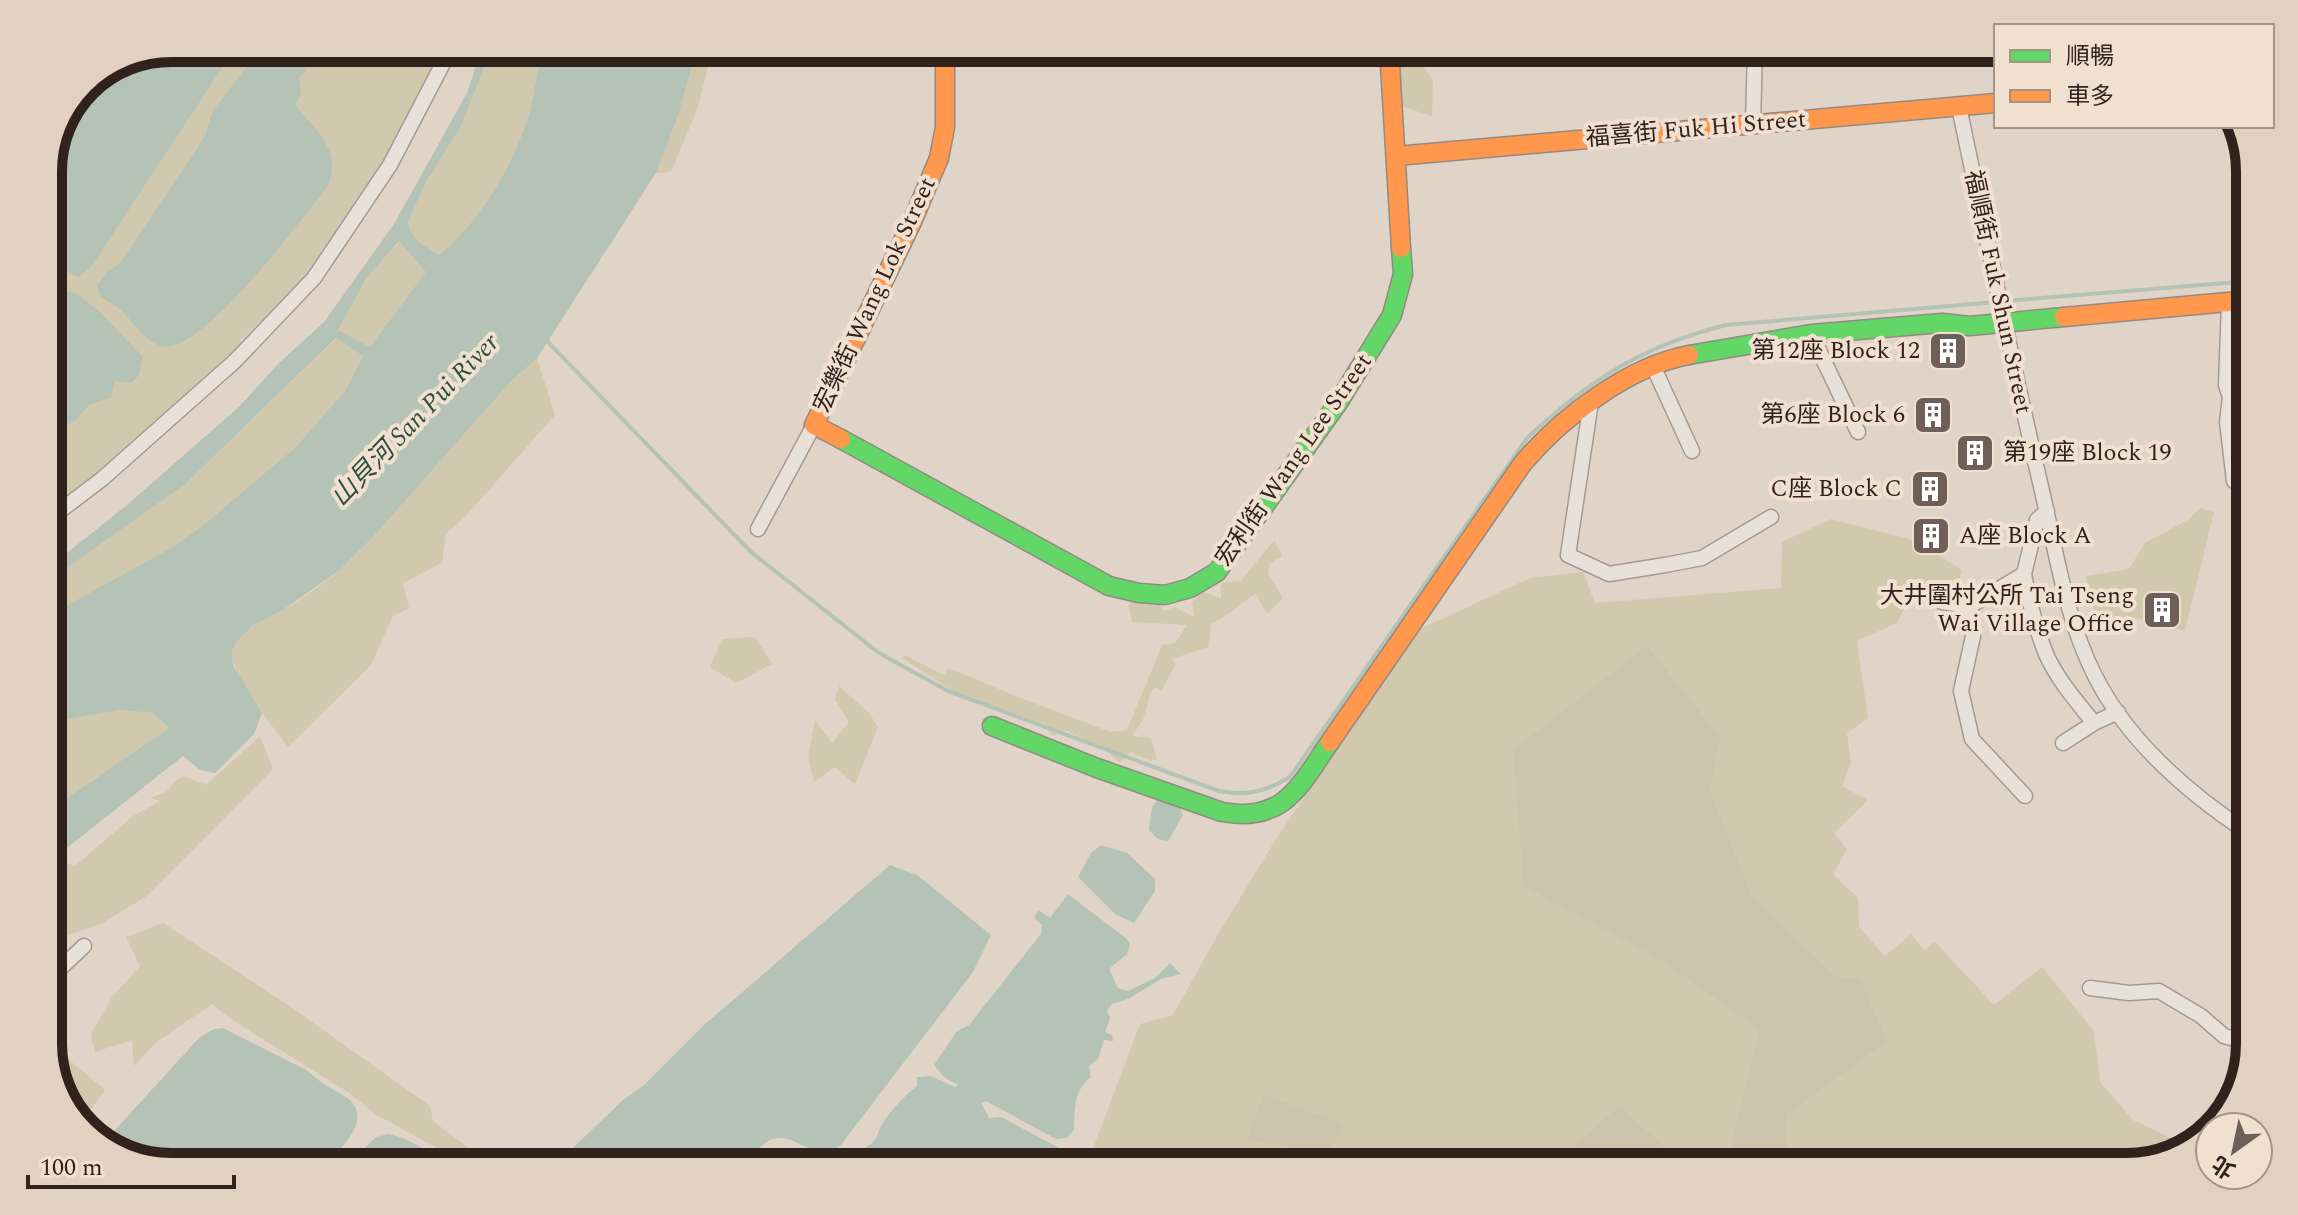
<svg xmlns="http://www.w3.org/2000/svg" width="2298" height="1215" font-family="Spectral,'Noto Sans TC',serif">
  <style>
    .green { fill: #d1c9ad }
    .cemetery { fill: #ccc4ac }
    .water { fill: #b5c2b6; fill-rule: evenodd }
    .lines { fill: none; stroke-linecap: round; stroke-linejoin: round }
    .stream { stroke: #b5c2b6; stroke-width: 4 }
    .street-casing { stroke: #a59a93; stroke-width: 17 }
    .fast-casing { stroke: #948a83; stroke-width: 21 }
    .slow-casing { stroke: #948a83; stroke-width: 21 }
    .street { stroke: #e8e1da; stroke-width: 14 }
    .fast { stroke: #63d668; stroke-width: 18 }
    .slow { stroke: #ff974d; stroke-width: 18 }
    .labels { text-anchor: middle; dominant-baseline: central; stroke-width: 8; stroke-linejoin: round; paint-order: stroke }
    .street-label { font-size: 24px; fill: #31221d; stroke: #f1dfcf }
    .poi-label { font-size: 24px; fill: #31221d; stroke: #f1dfcf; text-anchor: end }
    .water-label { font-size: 26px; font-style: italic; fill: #2d5045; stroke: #f1dfcf }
    .rim { fill: none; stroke: #31221d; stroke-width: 10 }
  </style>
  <rect width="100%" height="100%" fill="#e0d4c9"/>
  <path class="green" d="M171 48H446L436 81 346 230 296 287 240 341 250 353 48 516V164L84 84Z
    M492 48H609L268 500 48 616V581L183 485 337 338 363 356 370 347 338 330 366 279 400 241 412 254 440 256C427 247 410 239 408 221L427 180 460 128Z
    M697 48H713L698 107 671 172 656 173 678 116Z
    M1390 48H1421L1425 68 1433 80 1432 116 1382 100V62Z
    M537 358 555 415 466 516 446 534 442 563 403 583 409 608 393 616 371 665 288 747C274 728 226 670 233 648 240 628 265 620 281 611 301 600 323 584 341 569 364 549 383 524 403 501 446 453 487 399 537 358Z
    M2200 508 2214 512 2185 631 2128 616 2106 629 2091 604 2086 576 2129 569 2145 543 2189 519Z
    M1831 519 1913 540 1962 570 1956 596 1907 603 1897 623 1857 641 1868 718 1847 733 1851 763 1842 786 1868 800 1834 833 1847 850 1833 874 1858 898 1859 927 1885 956 1911 934 1924 950 1935 942 1994 1005 2042 967 2094 1031 2100 1082 2133 1120 2180 1142 2186 1151 2127 1167H1086L1140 1024 1173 1015 1217 936 1276 839 1418 630 1530 578 1583 572 1595 603 1781 588 1782 542Z
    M1274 540 1283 556 1270 563 1268 574 1283 598 1267 614 1256 594C1240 602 1228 617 1211 624L1209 647 1171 659 1176 664 1161 691 1155 687 1150 695 1143 720 1132 736 1151 738 1157 759 1150 761 1131 752 1120 763 1105 749 1065 730 1052 736 1047 725 997 707 970 702 902 658 905 655 944 675 949 668 1018 697 1111 732 1127 730 1162 645 1175 643 1187 625 1132 622 1129 606 1144 583 1164 611 1175 607 1194 617 1192 602 1203 592 1221 598V583L1241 581Z
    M755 637 772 664 736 683 710 667 722 639Z
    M839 686 869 713 878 727 855 784 835 767 814 782 808 757 815 720 832 743 849 722 835 700Z
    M120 710 153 713 169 728 48 811V723Z
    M260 736 273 769 147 896 101 924 48 942 49 857 75 866 133 816 160 801 151 798 167 791 175 781 184 776 206 785Z
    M163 923 288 1005 430 1106 433 1121 487 1162H519L512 1167H471L375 1114 349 1093 232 1020 212 1004 158 1041 134 1066 132 1040 95 1052 91 1034 112 997 140 966 126 937Z
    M67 1058 105 1090 81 1123 68 1112 55 1072Z"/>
  <path class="cemetery" d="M1647 646 1720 737 1710 792 1752 897 1836 977 1860 979 1887 1041 1786 1115 1787 1167H1725L1760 1030 1658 958 1524 886 1513 750Z
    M1264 1095 1343 1124 1329 1155 1247 1139Z
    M1619 1106 1687 1167H1552Z"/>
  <path class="water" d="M171 48H235L91 267 79 277 70 273 48 253V164L62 133 67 135 115 71Z
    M257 48C287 48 290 42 306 70L299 78 301 94 295 105C317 132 342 149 328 186 303 217 201 356 162 346 144 342 133 321 121 310 115 305 107 301 100 296L97 285 108 271 120 263 191 158 205 136 212 112 250 62Z
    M482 48H492L460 128 427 180 408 221C410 239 426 247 440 255 481 220 513 166 529 115 535 93 537 70 543 48H697L678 116 656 173 537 358 510 382 372 538 341 569 283 610 252 626 237 641 232 650 233 665 262 713 254 734 215 773 200 770 183 756 48 863V811L169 728 153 713 120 710 48 723V616L173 547 200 528 295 448 346 390 363 356 336 338 184 485 48 581V568L127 505 240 406 279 363 324 322 394 224 467 93ZM399 241 426 272 370 347 338 330 366 279Z
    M48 286 77 294 100 312 143 357 139 375 131 383 115 381 111 397 89 405 77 419 48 437Z
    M1158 799 1179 806 1183 815 1168 841 1158 839 1149 830 1152 807Z
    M1101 845 1127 853 1155 879V891L1134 923 1115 914 1078 877 1091 853Z
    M890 865 917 875 991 935 973 972 840 1146C807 1166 790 1120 762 1146 756 1151 752 1161 747 1167H553L623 1100 644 1085 704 1025Z
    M1068 894 1127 939 1130 945 1127 954 1109 969 1118 988 1128 991 1155 978 1170 963 1181 974 1161 979 1128 999 1112 1004 1107 1011 1110 1018 1105 1032 1112 1035 1113 1041 1104 1040 1098 1059 1089 1066 1091 1077C1073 1091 1075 1109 1074 1130L1067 1138 1056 1139 986 1101 981 1103 989 1118 1001 1117 1061 1149 1055 1167H857L864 1148C875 1143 876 1138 880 1128 887 1114 905 1095 917 1086V1077L930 1076 955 1087 958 1085 944 1077 934 1065 957 1031 969 1025 1041 934 1042 925 1034 918 1038 910 1050 918Z
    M223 1028 308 1071C319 1082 331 1088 344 1096 377 1117 341 1148 324 1167H171L116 1154 103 1143 200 1037 214 1029Z
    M389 1134 403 1138 460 1167H345L376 1137Z"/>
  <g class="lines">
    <path class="stream" d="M2005 301 2250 281
      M545 339 751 552 879 653 948 691 1219 791C1247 796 1265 792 1290 777L1528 437C1590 379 1643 346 1726 325L1996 302"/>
    <defs>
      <path id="street" d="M1959 107C1986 235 2012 363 2042 491 2056 552 2066 619 2095 676 2129 743 2189 794 2250 834
        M1753 124 1755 48
        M2229 302 2226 385 2230 397 2227 422 2234 481
        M1811 334 1858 432
        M1653 366 1692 451
        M2226 385 2250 381
        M1591 402 1568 555 1609 574 1665 565 1702 558 1771 517
        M48 520 102 479 235 361 314 278 390 165 451 48
        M758 529 814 425
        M2024 574C2029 601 2036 629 2046 654 2057 679 2077 702 2094 723
        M1942 602 1970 606 2024 574 2037 520 2047 511
        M1970 606 1973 636 1961 691 1972 739 2025 796
        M2063 743 2094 723 2118 712
        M48 980 84 946
        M2090 988 2129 993 2159 991 2201 1016 2224 1036 2250 1043"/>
      <path id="fast" d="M1689 355 1811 334 1942 323 1970 326 2064 317
        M841 439 1109 586 1139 593 1165 595 1190 588 1217 572 1338 403 1392 315 1403 274 1401 248
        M992 726 1097 768 1222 812C1284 823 1299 787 1330 742"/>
      <path id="slow" d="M1389 48 1401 248
        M1396 156 1996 103
        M2064 317 2250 300
        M841 439 814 425 912 222 939 158 945 127V48
        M1330 742 1523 463C1562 417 1629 366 1689 355"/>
    </defs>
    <use href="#street" class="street-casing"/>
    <use href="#fast" class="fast-casing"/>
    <use href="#slow" class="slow-casing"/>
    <use href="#street" class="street"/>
    <use href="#fast" class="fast"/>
    <use href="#slow" class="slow"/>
  </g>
  <defs>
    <symbol id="building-square" viewBox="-11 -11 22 22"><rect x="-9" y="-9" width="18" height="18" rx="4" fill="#6e6059" stroke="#f1dfcf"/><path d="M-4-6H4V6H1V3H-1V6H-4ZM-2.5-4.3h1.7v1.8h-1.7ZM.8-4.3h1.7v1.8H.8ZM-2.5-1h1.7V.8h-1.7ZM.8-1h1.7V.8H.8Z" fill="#fff"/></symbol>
  </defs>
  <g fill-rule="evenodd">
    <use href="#building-square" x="1926" y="329" width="44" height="44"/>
    <use href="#building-square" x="1911" y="393" width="44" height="44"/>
    <use href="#building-square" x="1953" y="431" width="44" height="44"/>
    <use href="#building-square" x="1908" y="467" width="44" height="44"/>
    <use href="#building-square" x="1909" y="514" width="44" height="44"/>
    <use href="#building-square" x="2140" y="588" width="44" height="44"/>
  </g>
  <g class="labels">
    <g class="street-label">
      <text transform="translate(1696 129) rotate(-5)">福喜街 Fuk Hi Street</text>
      <text transform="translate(1998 292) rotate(78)">福順街 Fuk Shun Street</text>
      <text transform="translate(875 295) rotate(-65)">宏樂街 Wang Lok Street</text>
      <text transform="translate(1294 460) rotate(-55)">宏利街 Wang Lee Street</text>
    </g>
    <g class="poi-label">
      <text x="1920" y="351">第12座 Block 12</text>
      <text x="1905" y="415">第6座 Block 6</text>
      <text x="2003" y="453" text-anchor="start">第19座 Block 19</text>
      <text x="1902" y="489">C座 Block C</text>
      <text x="1959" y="536" text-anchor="start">A座 Block A</text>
      <text x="2134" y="596">大井圍村公所 Tai Tseng<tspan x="2134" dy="28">Wai Village Office</tspan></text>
    </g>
    <g class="water-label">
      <text transform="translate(415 420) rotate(-46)">山貝河 San Pui River</text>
    </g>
  </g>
  <path d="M0 0H2298V1215H0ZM171 62H2127A109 109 0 0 1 2236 171V1044A109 109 0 0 1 2127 1153H171A109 109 0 0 1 62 1044V171A109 109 0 0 1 171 62Z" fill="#e2d0c1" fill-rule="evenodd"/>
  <path class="rim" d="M171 62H2127A109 109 0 0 1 2236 171V1044A109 109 0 0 1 2127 1153H171A109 109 0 0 1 62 1044V171A109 109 0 0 1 171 62Z"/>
  <rect x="1994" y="24" width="280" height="104" fill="#f1dfcf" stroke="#a49388" stroke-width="2"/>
  <rect x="2010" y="50" width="40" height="12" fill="#63d668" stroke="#a49388" stroke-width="2"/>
  <text x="2066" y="64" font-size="24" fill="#31221d">順暢</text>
  <rect x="2010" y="90" width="40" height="12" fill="#ff974d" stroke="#a49388" stroke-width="2"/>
  <text x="2066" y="104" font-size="24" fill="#31221d">車多</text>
  <g transform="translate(2234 1151) rotate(213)"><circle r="38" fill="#f1dfcf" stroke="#a49388" stroke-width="2"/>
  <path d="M0-6L14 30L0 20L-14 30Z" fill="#6e6059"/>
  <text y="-12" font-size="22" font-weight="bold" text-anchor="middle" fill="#31221d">北</text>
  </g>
  <path d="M28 1175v12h206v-12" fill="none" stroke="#31221d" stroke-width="4"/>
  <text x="40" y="1175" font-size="24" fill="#31221d" stroke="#f1dfcf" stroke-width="6" paint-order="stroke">100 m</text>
</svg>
